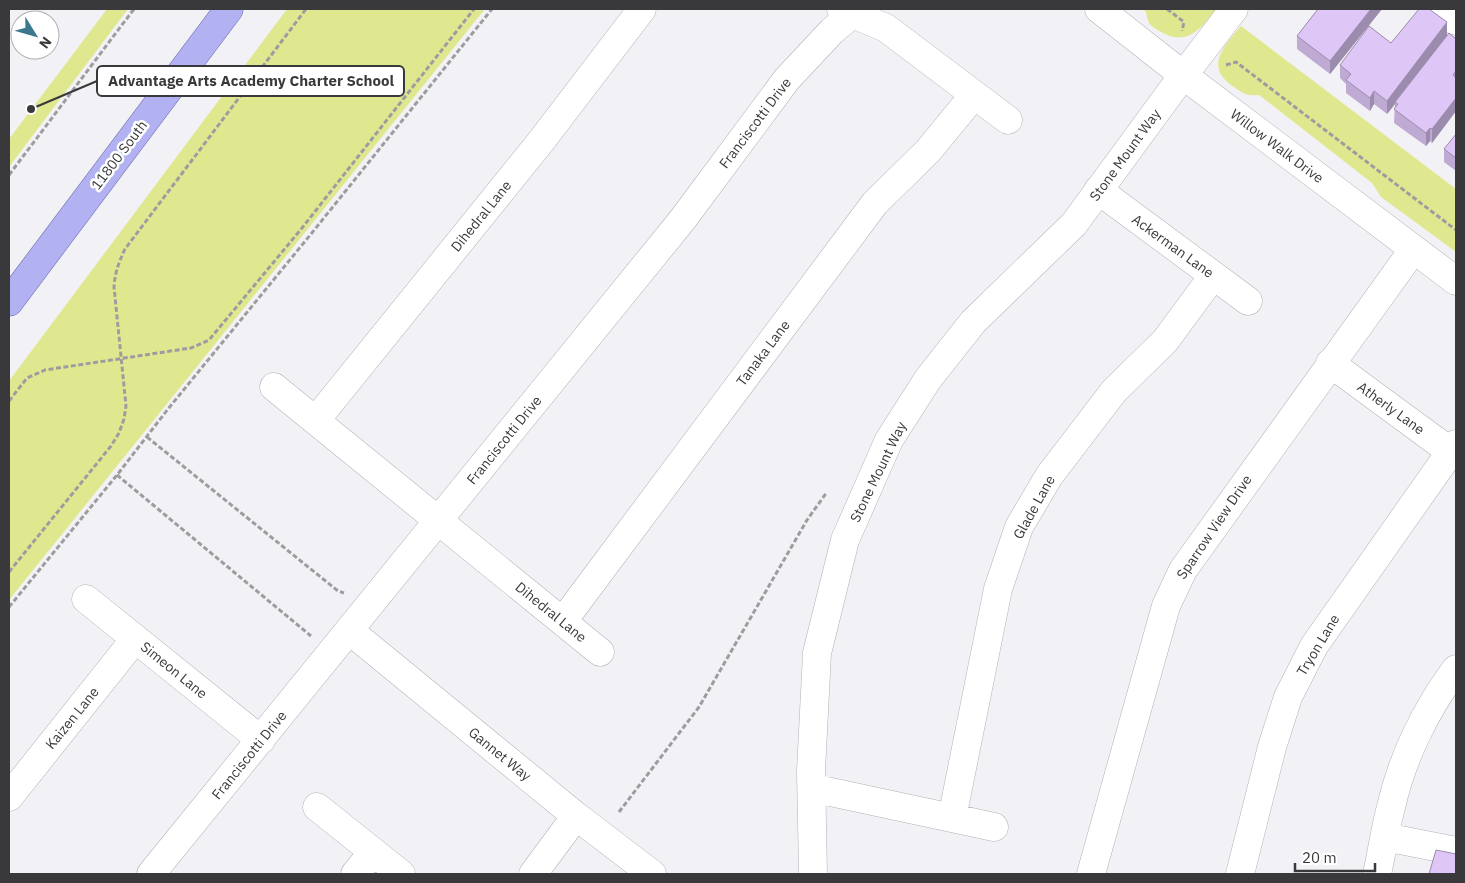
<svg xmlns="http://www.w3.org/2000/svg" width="1465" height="883" font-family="'IBM Plex Sans',sans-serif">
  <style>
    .green { fill: #e0e88f }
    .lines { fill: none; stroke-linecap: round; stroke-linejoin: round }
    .minor-casing { stroke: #b2b2b6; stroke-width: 29 }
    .major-casing { stroke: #6666ac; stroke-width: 29 }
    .path { stroke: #9d9da0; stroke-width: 3; stroke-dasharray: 5 2.5; stroke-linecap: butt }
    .minor { stroke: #fff; stroke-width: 28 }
    .major { stroke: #b2b2f2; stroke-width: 28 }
    .wall { fill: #bfaad4 }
    .shaded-wall { fill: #9b8bac }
    .building { fill: #dec6f6; stroke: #9b8bac }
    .labels { text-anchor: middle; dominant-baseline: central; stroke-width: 5; stroke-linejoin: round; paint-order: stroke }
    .street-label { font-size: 14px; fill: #39393b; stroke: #fff }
    .leader { fill: none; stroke: #39393b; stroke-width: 2 }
    .callout-dot { fill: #39393b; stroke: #fff; stroke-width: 2 }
    .callout { fill: #fff; stroke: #39393b; stroke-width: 2 }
    .callout-label { font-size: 15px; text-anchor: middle; font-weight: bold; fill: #39393b }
  </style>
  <rect width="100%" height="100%" fill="#f2f2f6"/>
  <path class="green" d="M107 9H128L9 167V139Z
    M287 9H485L9 600V381Z
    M1143 9H1216C1204 25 1189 46 1165 34 1160 32 1152 27 1149 23 1146 17 1148 13 1143 9Z
    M1241 26 1456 189V252L1381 197 1372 183 1259 95C1246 96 1244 94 1234 87 1203 67 1224 46 1241 26Z"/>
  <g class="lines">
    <defs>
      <path id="minor" d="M841 9 886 28 1008 120
        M1099 9 1183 75 1456 281
        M1440 9 1456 21
        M1098 190 1248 301
        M1330 363 1451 452
        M274 387 600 652
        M316 420 542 140 642 9
        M86 599 261 740
        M563 621 875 203 928 151 974 95
        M350 631 576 816 652 874
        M812 788 994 827
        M9 797 135 639
        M317 807 401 874
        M952 818 998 589 1019 527 1049 476 1114 391 1165 341 1213 276
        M1385 837 1456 851
        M151 874 683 219 787 79 832 31 858 9
        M355 874 373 852
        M533 874 576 816
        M813 874 811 771 817 653 845 540 889 440 928 379 973 322 1074 224 1170 93 1234 9
        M1091 874 1166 606 1183 570 1413 250
        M1240 874 1272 747 1288 697 1314 646 1456 444
        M1377 874C1382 852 1385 829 1391 807 1402 758 1426 709 1456 669"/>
      <path id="major" d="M9 302 229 9"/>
    </defs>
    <use href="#minor" class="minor-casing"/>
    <use href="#major" class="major-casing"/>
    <path class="path" d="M1167 9 1184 22 1182 31
      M1226 65 1236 62 1456 230
      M9 175 134 9
      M9 401 27 378 45 370 191 348 209 340 302 228 474 9
      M147 437 338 591 344 593
      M117 475 311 636
      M9 572 111 446 119 433 124 419 126 406 114 287C115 272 119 262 125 249L306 9
      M9 607 117 475 168 409 311 234 492 9
      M619 812 699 707 807 520 827 492"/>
    <use href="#minor" class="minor"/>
    <use href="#major" class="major"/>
  </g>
  <path class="wall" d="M1318 9H1382L1330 74 1297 49V36Z
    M1447 35 1456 39V111L1432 143 1430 141 1426 146 1394 123 1395 104 1387 114 1374 104 1370 111 1346 93V84L1340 78V65L1391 43Z
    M1456 134V171L1444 162V149Z"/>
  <path class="shaded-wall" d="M1371 9H1382L1330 74V61Z
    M1447 22V36L1395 102V104L1387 114V101Z
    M1374 91V104L1370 111V98Z
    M1456 98V111L1432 143V129Z
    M1430 128V141L1426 146V133Z"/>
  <path class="building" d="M1318 9H1371L1330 61 1297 36Z
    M1419 9H1429L1447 22 1387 101 1374 91 1370 98 1346 80 1351 74 1340 65 1369 26 1391 43Z
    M1449 33 1456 39V71L1453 75 1456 78V98L1432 129 1430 128 1426 133 1394 109 1398 104 1395 102Z
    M1456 134V158L1444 149Z
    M1436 850 1456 854V874H1429Z"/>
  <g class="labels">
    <g class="street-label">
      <text transform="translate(755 123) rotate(-53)">Franciscotti Drive</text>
      <text transform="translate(1277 146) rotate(37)">Willow Walk Drive</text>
      <text transform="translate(119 155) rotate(-53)">11800 South</text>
      <text transform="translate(1125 155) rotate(-54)">Stone Mount Way</text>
      <text transform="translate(481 216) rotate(-51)">Dihedral Lane</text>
      <text transform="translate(1173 246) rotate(36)">Ackerman Lane</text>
      <text transform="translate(763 353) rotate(-53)">Tanaka Lane</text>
      <text transform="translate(1391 408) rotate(36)">Atherly Lane</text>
      <text transform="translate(504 440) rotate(-51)">Franciscotti Drive</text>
      <text transform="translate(878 472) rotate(-64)">Stone Mount Way</text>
      <text transform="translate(1034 507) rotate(-61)">Glade Lane</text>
      <text transform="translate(1214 527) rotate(-56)">Sparrow View Drive</text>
      <text transform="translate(551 612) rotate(39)">Dihedral Lane</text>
      <text transform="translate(1318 645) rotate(-59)">Tryon Lane</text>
      <text transform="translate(174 670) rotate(39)">Simeon Lane</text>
      <text transform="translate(72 718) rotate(-51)">Kaizen Lane</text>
      <text transform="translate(500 754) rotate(39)">Gannet Way</text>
      <text transform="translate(249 755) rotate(-51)">Franciscotti Drive</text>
    </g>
  </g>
  <path class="leader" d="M31 109L97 81"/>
  <circle class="callout-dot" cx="31" cy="109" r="5"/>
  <rect class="callout" x="97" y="66" width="307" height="30" rx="5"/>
  <g class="callout-label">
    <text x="251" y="86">Advantage Arts Academy Charter School</text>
  </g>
  <rect width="1465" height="883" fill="none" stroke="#39393b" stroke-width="20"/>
  <g transform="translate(35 35) rotate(127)"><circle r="24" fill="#ffffff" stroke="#b0b0b1"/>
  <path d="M0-4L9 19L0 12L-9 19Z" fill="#3b788e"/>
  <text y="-8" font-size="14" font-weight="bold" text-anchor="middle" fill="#39393b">N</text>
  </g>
  <path d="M1295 863v8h80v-8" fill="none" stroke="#39393b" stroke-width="2.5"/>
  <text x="1302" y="863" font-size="15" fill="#39393b" stroke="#ffffff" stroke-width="4" paint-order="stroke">20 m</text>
</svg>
